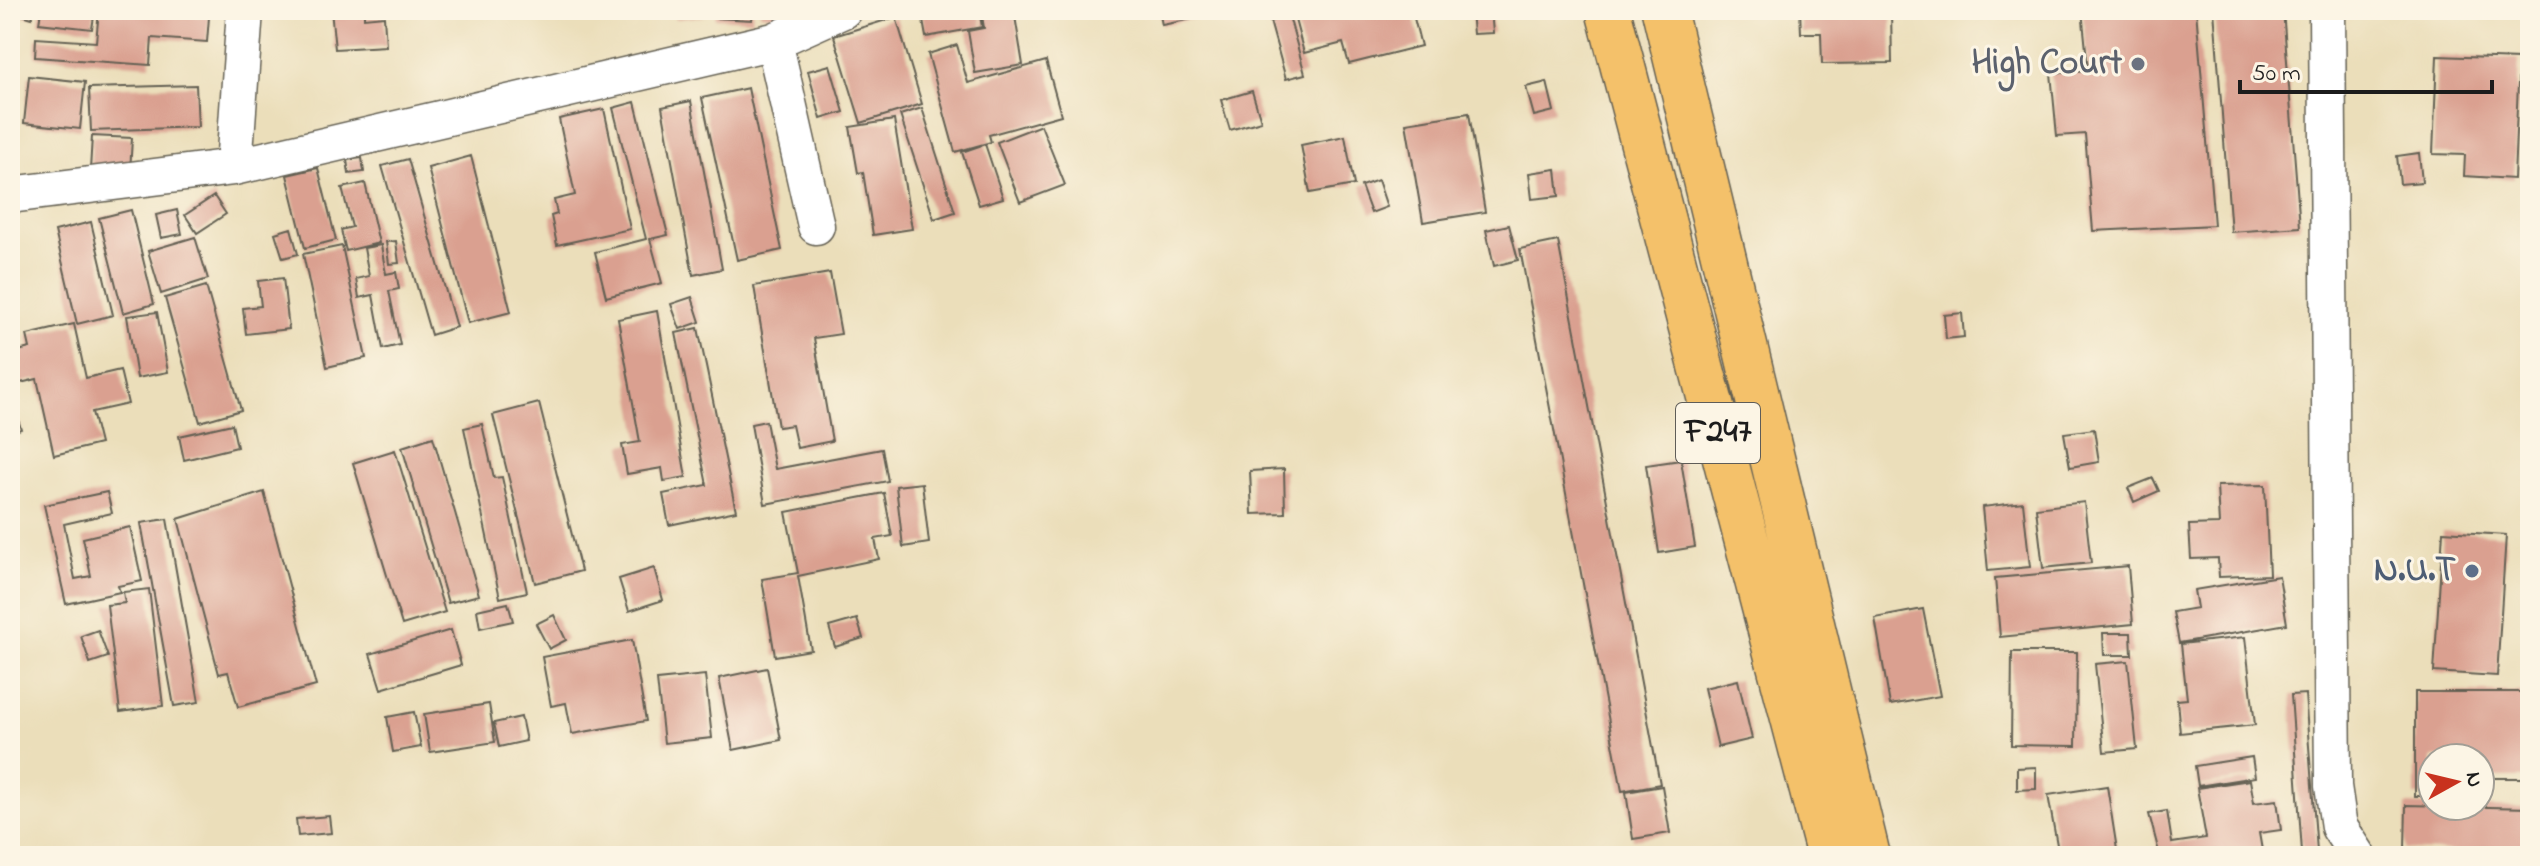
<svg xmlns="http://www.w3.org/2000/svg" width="2540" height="866" font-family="'Indie Flower',sans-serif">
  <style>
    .building { fill: #daa090 }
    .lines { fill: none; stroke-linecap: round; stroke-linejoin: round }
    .street-casing { stroke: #646053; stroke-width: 39 }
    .primary-casing { stroke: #646053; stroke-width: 47 }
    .street { stroke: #fff; stroke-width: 36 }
    .primary { stroke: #f4c16a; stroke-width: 44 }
    .worship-dot { fill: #6b7280; stroke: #fcf5e5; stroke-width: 3 }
    .service-dot { fill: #5c6f8a; stroke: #fcf5e5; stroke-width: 3 }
    .labels { text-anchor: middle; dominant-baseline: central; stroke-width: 6; stroke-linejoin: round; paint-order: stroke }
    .shield { fill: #fcf5e5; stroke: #5f5d58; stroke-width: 2 }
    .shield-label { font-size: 34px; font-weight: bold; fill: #1c1c1c }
    .worship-label { font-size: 36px; font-weight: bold; fill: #5b616d; stroke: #fcf5e5; text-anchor: end }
    .service-label { font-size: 36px; font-weight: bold; fill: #4e5e75; stroke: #fcf5e5; text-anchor: end }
  </style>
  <rect width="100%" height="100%" fill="#fcf5e5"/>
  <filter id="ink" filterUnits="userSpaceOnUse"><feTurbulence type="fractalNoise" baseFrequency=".0125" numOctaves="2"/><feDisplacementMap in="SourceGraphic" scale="16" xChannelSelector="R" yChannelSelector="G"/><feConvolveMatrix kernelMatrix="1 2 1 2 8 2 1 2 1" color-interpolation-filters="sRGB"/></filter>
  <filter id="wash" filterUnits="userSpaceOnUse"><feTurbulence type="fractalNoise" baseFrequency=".006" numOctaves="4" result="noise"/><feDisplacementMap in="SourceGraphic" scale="32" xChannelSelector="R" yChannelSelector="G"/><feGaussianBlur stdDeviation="1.8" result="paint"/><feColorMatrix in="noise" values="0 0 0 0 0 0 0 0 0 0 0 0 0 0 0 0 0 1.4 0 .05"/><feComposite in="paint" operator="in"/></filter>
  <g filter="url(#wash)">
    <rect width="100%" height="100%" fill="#ebdeba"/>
    <g id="blocks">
      <path class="building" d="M24 10H35L32 18 23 15Z
        M41 10H95L92 29 39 23Z
        M99 10 209 17 207 42 152 38 150 65 35 57 36 38 96 42Z
        M331 10H364V18L384 16 386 46 335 49Z
        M554 10H603V16Z
        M674 10H703L704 16 675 19Z
        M716 10H753L752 20 715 18Z
        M760 10H815L814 21 760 14Z
        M921 10H979L982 27 926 37Z
        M981 10H1014L1023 65 975 73 968 31 984 28Z
        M1159 10H1200L1202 17 1162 25Z
        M1315 10H1412L1421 46 1349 64 1343 43 1304 53 1294 16Z
        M1471 10H1491L1493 33 1473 34Z
        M1800 10H1891L1892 63 1822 64 1821 33H1801Z
        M1922 10H1983V12L1923 19Z
        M2082 10H2196L2214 225 2093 231 2085 134 2057 136 2051 73 2088 70Z
        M2214 10H2283L2300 227 2231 232Z
        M1289 16 1305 74 1286 79 1270 21Z
        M896 17 922 104 861 123 834 36Z
        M957 45 968 83 1046 61 1061 115 989 135 991 142 955 152 928 54Z
        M2437 56 2519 59 2514 179 2464 176 2465 155 2433 154Z
        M830 65 844 112 821 119 808 71Z
        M29 76 85 82 80 129 24 123Z
        M1547 82 1554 111 1534 116 1526 87Z
        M196 85 198 127 91 131 89 88Z
        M748 88 782 250 737 260 702 98Z
        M1252 91 1261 121 1230 130 1221 100Z
        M691 101 722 269 693 275 662 107Z
        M635 102 668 235 650 239 662 283 606 297 595 252 646 239 613 108Z
        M922 108 955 212 934 219 900 115Z
        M604 109 630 229 557 245 551 216 557 214 554 200 575 195 559 119Z
        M1469 113 1485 212 1423 222 1406 123Z
        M894 120 912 229 873 235 863 172 858 173 850 127Z
        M1041 125 1065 185 1020 202 997 142Z
        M92 136 132 138 130 172 90 170Z
        M1345 136 1354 185 1310 193 1301 145Z
        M11 137 17 159 10 161V138Z
        M985 144 1003 198 979 205 962 152Z
        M2419 153 2422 182 2400 184 2397 156Z
        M471 156 511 312 468 323 428 168Z
        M362 158 364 172 349 174 347 160Z
        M408 159 456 327 431 335 382 166Z
        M318 168 336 240 305 248 287 175Z
        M1556 169 1559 196 1532 199 1529 173Z
        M1378 180 1387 207 1371 213 1361 186Z
        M365 183 379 243 346 251 341 230 352 227 342 188Z
        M214 196 226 214 197 233 185 215Z
        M131 210 154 304 123 313 99 218Z
        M177 210 182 234 161 238 156 215Z
        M91 222 113 315 77 324 55 231Z
        M1509 225 1518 260 1494 266 1486 230Z
        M291 228 298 254 283 258 275 233Z
        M195 237 208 279 161 294 148 251Z
        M396 241 399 263 389 264 386 242Z
        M1558 241 1660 784 1622 791 1520 249Z
        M381 245 386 274 396 272 399 289 389 291 400 345 383 349 373 295 359 298 356 279 369 276 364 248Z
        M342 246 366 358 327 367 303 254Z
        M830 273 841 334 814 338 832 441 797 448 792 425 778 427 754 286Z
        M283 278 289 329 246 334 243 308 261 306 258 281Z
        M206 286 241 410 200 422 165 298Z
        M692 297 700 322 680 329 671 304Z
        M657 311 686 477 664 481 662 468 627 474 622 445 640 442 618 319Z
        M157 312 168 372 137 378 127 316Z
        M1962 313 1964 337 1946 339 1944 315Z
        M74 324 86 378 120 370 128 404 92 412 100 444 54 455 37 379 16 384 10 353 30 348 27 335Z
        M698 328 736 511 669 525 663 494 707 485 676 333Z
        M10 394 21 429 10 433Z
        M539 403 581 571 535 583 493 415Z
        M766 421 775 469 882 449 888 481 765 504 751 424Z
        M232 424 237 447 184 460 179 436Z
        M482 424 494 478 502 477 527 592 500 598 464 428Z
        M2094 429 2099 462 2070 467 2064 433Z
        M433 437 479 595 448 603 402 447Z
        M395 450 445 612 402 625 353 463Z
        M1681 460 1695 547 1659 553 1646 465Z
        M1284 469 1285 513 1252 514 1250 471Z
        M11 475 16 497 10 498V476Z
        M2153 478 2159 491 2134 502 2128 488Z
        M922 483 929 543 903 547 896 486Z
        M2265 485 2269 575 2219 577 2218 558 2191 559 2189 525 2219 524 2217 486Z
        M107 492 112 513 64 524 75 579 91 576 83 538 130 527 142 581 118 586 120 592 66 604 44 505Z
        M264 492 316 686 238 707 228 672 219 674 178 519Z
        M884 493 892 536 875 539 879 559 798 576 811 650 775 656 762 579 798 573 786 512Z
        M2023 502 2030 567 1988 571 1982 507Z
        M2084 502 2091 563 2043 568 2036 508Z
        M167 519 199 702 174 706 141 523Z
        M2443 531 2506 535 2497 676 2434 672Z
        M2128 566 2133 624 2000 637 1995 578Z
        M654 568 663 600 629 611 619 579Z
        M2279 576 2287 624 2179 643 2173 612 2197 608 2194 590Z
        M149 589 163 706 120 712 107 605 125 603 123 592Z
        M508 603 513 621 480 628 477 610Z
        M1923 609 1940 696 1890 705 1875 618Z
        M554 615 566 640 549 649 536 624Z
        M857 619 863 638 835 647 829 627Z
        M98 630 108 657 90 663 81 636Z
        M451 630 461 665 381 689 370 654Z
        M2103 633H2131L2132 655H2104Z
        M2245 637 2255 725 2180 733 2177 700 2187 699 2181 644Z
        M632 640 646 721 572 734 566 703 551 706 542 657Z
        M2012 652H2077L2076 746 2011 745Z
        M2128 661 2137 749 2104 752 2095 664Z
        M767 668 781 740 733 750 719 678Z
        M705 675 712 738 664 743 657 680Z
        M1738 680 1752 739 1718 747 1704 688Z
        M2415 692H2530V778H2480V758H2432V796H2415Z
        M2305 694 2317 851 2302 852 2291 695Z
        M489 704 495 742 430 752 424 714Z
        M414 712 421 747 393 752 387 717Z
        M521 717 526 741 499 747 494 723Z
        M2252 757 2255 777 2198 786 2195 766Z
        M2036 767V789L2017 790V768Z
        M2250 780 2254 803 2277 800 2281 830 2259 833 2263 856H2160L2149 814 2167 811 2172 843 2206 838 2197 788Z
        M1662 786 1670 833 1633 839 1626 792Z
        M2107 786 2118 856H2059L2048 795Z
        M2406 805 2530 808V853L2405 850Z
        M329 816 331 833 298 836 296 819Z
        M10 825H11L19 856H10Z"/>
    </g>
  </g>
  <g filter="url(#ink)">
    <use href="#blocks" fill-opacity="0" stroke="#646053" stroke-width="2"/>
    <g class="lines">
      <defs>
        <path id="street" d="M2327 10 2333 786 2339 827 2358 856
          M774 41 816 226
          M234 167 245 10
          M10 195 234 167 774 41 843 10"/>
        <path id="primary" d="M1608 10 1829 856
          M1664 10 1868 856"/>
      </defs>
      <use href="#street" class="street-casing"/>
      <use href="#primary" class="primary-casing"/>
      <use href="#street" class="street"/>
      <use href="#primary" class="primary"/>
    </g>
  </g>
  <circle class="worship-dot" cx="2138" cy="64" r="8"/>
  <circle class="service-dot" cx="2472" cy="571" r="8"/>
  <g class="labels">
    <rect class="shield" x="1676" y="403" width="84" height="60" rx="6"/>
    <g class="shield-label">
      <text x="1718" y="433">F247</text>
    </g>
    <g class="worship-label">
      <text x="2122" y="64">High Court</text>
    </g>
    <g class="service-label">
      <text x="2456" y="571">N.U.T</text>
    </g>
  </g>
  <rect width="2540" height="866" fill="none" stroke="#fcf5e5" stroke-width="40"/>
  <g transform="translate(2456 782) rotate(82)"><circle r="38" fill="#fcf5e5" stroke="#a29e95" stroke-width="2"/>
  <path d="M0-6L14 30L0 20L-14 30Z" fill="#c8321e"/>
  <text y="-12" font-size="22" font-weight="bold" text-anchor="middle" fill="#1c1c1c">N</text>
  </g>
  <path d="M2240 80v12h252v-12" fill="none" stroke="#1c1c1c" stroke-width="4"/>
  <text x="2252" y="80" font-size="24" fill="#1c1c1c" stroke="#fcf5e5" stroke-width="6" paint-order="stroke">50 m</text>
</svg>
